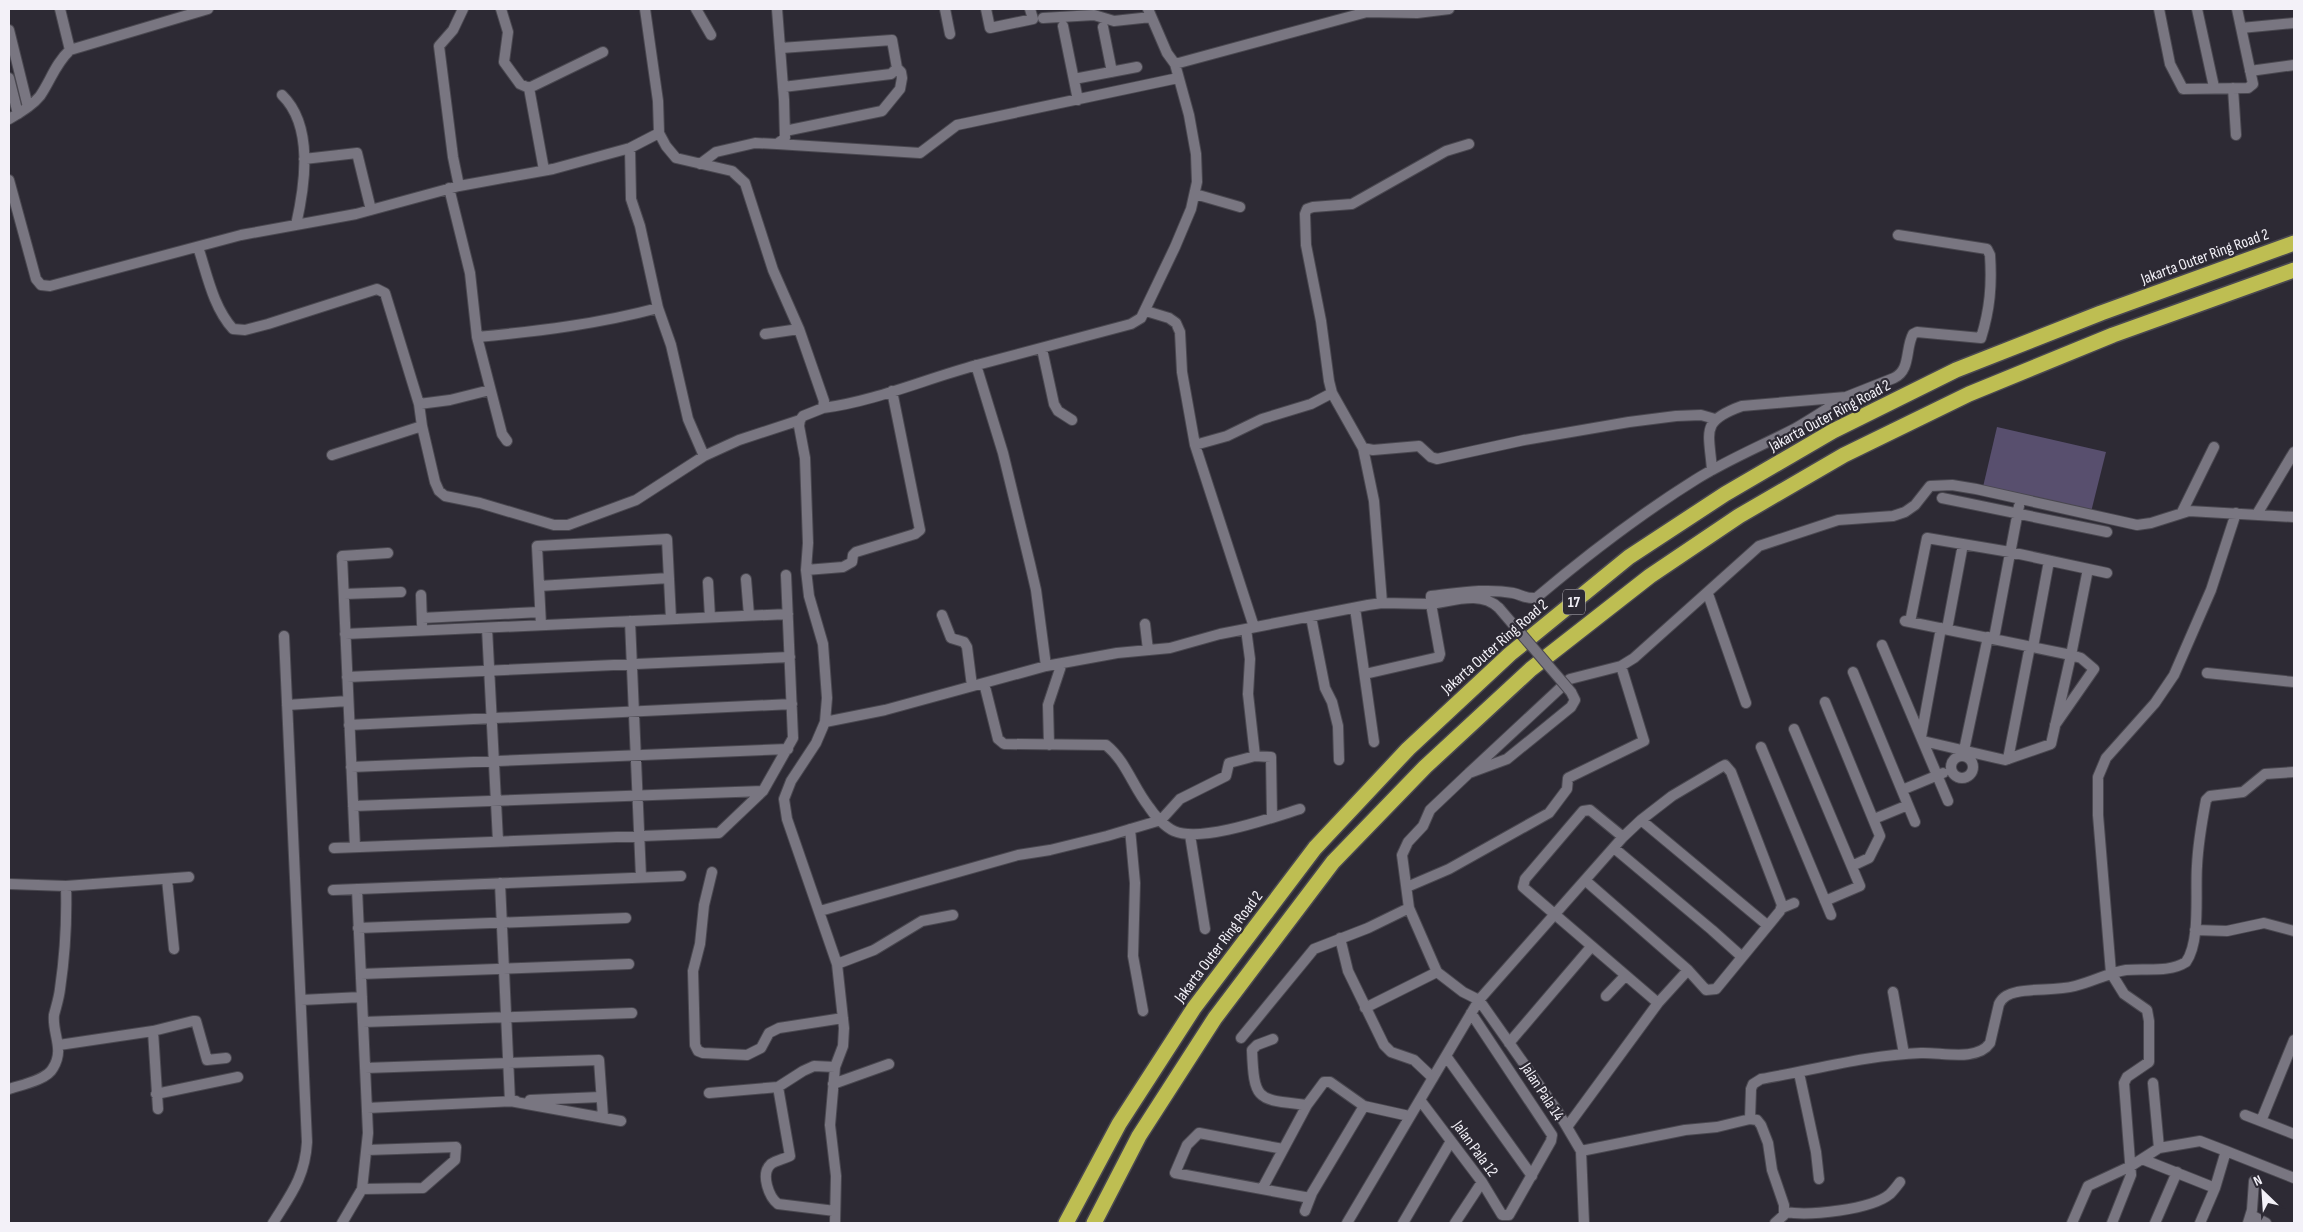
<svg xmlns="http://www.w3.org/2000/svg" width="2303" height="1232" font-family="'Sofia Sans Condensed',sans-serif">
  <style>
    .garden { fill: #584f6e }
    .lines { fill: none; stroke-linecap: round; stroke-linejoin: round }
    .minor-casing { stroke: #4a4850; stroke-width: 12 }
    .highway-casing { stroke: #4a4850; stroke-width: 18 }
    .minor { stroke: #797681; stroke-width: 10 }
    .highway { stroke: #bebe52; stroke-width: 15 }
    .minor-bridge-casing { stroke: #4a4850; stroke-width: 12; stroke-linecap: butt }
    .minor-bridge { stroke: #797681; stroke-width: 10 }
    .labels { text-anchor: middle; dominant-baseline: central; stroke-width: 4.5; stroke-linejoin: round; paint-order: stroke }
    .shield { fill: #2d2a34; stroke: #b8b5bd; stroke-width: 1 }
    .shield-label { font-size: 15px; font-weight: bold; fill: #f3f1f8 }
    .street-label { font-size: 16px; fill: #f3f1f8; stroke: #2d2a34 }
  </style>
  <rect width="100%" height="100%" fill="#2d2a34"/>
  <path class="garden" d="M1997 427 2106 452 2091 512 1983 487Z"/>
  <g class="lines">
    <defs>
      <path id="minor" d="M60 9 70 50
        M501 9 508 32 504 62 520 84 529 88
        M645 9 658 101 659 133 666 146 676 158 732 171 745 183 773 270 799 329 824 401 823 408 803 416 800 420 799 426 805 458 808 543 806 570 809 596 823 644 827 698 825 722 816 743 791 781 784 799 787 819 837 964 844 1028 843 1046 835 1067 830 1125 836 1176 835 1223
        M696 9 711 35
        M945 9 950 34
        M986 9 990 28 1033 19 1030 9
        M1148 9 1167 53 1175 64
        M2159 9 2170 64 2183 89 2248 88 2253 84 2237 9
        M2197 9 2214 87
        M1043 18 1094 15 1114 21 1151 17
        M1063 26 1078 100
        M1103 27 1112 72
        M2241 28 2294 23
        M9 30 28 107
        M781 48 892 40 897 68 891 74 783 87
        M2250 71 2294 65
        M9 78 18 114
        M1074 79 1137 67
        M2233 88 2236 135
        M282 95C314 126 305 185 296 225
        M9 119C20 113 32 106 40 96 51 80 55 64 70 50L208 9
        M785 131 882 111 900 89 902 78 901 72 897 68
        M777 144 920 153 957 125 1178 78
        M1469 144 1446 151 1352 204 1313 207 1307 209 1305 214 1306 245 1321 321 1329 381 1332 393 1363 448 1373 450 1419 446 1431 457 1437 459 1524 440 1629 422 1676 416 1701 415 1715 419
        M630 148 631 199 640 226 658 308 671 345 688 419 704 456
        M304 159 357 153 371 210
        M700 164 716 152 755 143 777 144 785 138 784 100 777 9
        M544 170 529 88 603 52
        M9 180 36 279 41 285 50 286 241 235 356 214 459 186 553 169 630 148 659 133
        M459 186 453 157 439 46 453 30 463 9
        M449 188 470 273 477 337 502 434 507 441
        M1195 194 1240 207
        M198 247C207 274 213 307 233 329L245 330 268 324 377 289 385 293 419 404 422 426 435 482 439 491 445 496 480 503 554 525H568L636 500 704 456 739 440 800 420
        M1146 311 1169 318 1176 323 1180 332 1182 372 1195 445 1254 627
        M765 334 799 329
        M477 337C540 331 598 324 658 308
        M1042 349 1054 404 1058 411 1072 420
        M976 365 1003 453 1030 564 1036 590 1046 666
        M419 404 450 400 490 390
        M823 408C876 401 925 379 977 365 1028 351 1080 338 1131 324L1141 318 1175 247 1191 209 1197 182 1196 154 1189 115 1175 64 1367 12 1417 13 1449 9
        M1195 445 1227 436 1262 419 1311 404 1332 393
        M1363 448 1374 501 1382 603
        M332 455 422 426
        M1712 470C1709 431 1700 421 1742 406L1846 397 1894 378C1911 370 1905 349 1913 334L1917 332 1981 338C1990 309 1992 285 1990 255L1987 249 1898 235
        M1942 498 2107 532
        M2182 512 2214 447
        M2257 514 2294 452
        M806 570 843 567 852 562 853 555 856 552 915 534 920 530 892 391
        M746 579 749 615
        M708 582 710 617
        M539 586 669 578
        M344 594 401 592
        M1708 594 1746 703
        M421 595 422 624
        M1355 608 1374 742
        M942 615 951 638 964 642 967 647 972 686
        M1311 617 1325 688 1332 702 1338 726 1339 760
        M422 618 540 612
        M630 621 641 877
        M1905 621 2071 655 2088 569
        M1910 622 1927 538 2010 552 2107 573
        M1145 624 1148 650
        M541 625 537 546 667 539 671 619
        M487 628 498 841
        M1246 629 1250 659 1248 694 1255 756 1271 757 1272 818
        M1947 629 1963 544
        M345 634 788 614
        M1994 638 2019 506
        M1882 645 1948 801
        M2033 647 2049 561
        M1853 672 1915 822
        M2207 673 2294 682
        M1365 674 1439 657 1440 654 1431 604C1453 601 1481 590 1499 608
        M347 677 790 657
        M984 683 998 739 1004 744 1106 745C1126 761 1133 787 1149 807 1154 815 1165 827 1174 831 1201 843 1271 818 1300 809
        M1571 692 1575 700 1571 707 1507 759 1469 773 1430 810 1423 826 1408 842 1402 855 1409 908 1437 972 1463 992 1479 1000 1558 1112 1581 1151 1584 1223
        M1825 702 1880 836 1869 858 1852 866
        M287 705 348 701
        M825 722 885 710 1046 666 1117 653 1170 648 1220 634 1368 605 1382 603 1431 604V596C1458 593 1487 588 1513 593 1522 595 1526 599 1536 598 1587 555 1639 515 1695 480 1727 460 1761 446 1794 429 1812 419 1829 407 1846 397
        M349 725 792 704
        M1794 729 1860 886 1825 901
        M1921 737 1941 628
        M1923 741 2005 760 2051 744 2071 655 2081 658 2094 669 2055 725
        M1049 745 1048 705 1062 663
        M1761 747 1831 915
        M1963 755 1988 637
        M1951 767a11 11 0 1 1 22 0a11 11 0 1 1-22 0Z
        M2008 759 2030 646
        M351 767 788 749
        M1469 773 1570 679 1621 666 1634 658 1759 546 1838 520 1893 516 1905 512 1915 505 1930 486 1952 485 1976 489 2137 525 2151 523 2189 511 2294 517
        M1902 790 1943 773
        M353 806 763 791
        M1874 819 1908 805
        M1130 829 1135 883 1133 956 1143 1011
        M1190 835 1205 929
        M1623 837 1590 810 1583 811 1525 879 1523 887 1658 1003
        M355 847 342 556 388 553
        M334 848 719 833 763 791 793 738 786 575
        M1614 848 1712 930 1741 956
        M712 872 704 905 700 944 693 971 695 1045 698 1051 703 1053 747 1055 761 1048 769 1033 779 1028 843 1018
        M167 879 174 949
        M1586 881 1688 970 1706 990 1716 989 1780 911 1782 905 1731 772 1725 765 1721 767 1672 796 1641 820
        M500 883 510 1101 621 1121
        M9 884 66 886 189 877
        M1407 887 1449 869 1549 813 1567 789 1568 778 1644 741 1621 666
        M333 890 681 876
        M1782 908 1794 903
        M820 911 1018 855 1050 850 1107 836 1161 820 1180 799 1226 776 1229 763 1255 756
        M358 928 626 918
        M2195 930 2227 931 2264 923 2294 931
        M1340 938 1348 971 1384 1045 1391 1052 1414 1060 1433 1078
        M837 964 874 950 922 921 953 915
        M361 974 629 964
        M1893 992 1904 1054
        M1606 996 1625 976
        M301 1000 362 997
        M1365 1008 1437 972
        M363 1022 632 1013
        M153 1031 158 1109
        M1241 1038 1314 949 1368 928 1409 908
        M1273 1039 1257 1045 1252 1050C1254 1103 1258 1099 1307 1105
        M1509 1043 1591 947
        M59 1045 153 1031 193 1021H196L207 1060 226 1058
        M1446 1056 1532 1176
        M365 1068 599 1060 603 1117
        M1799 1073 1816 1152 1819 1179
        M2153 1083 2159 1148
        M833 1084 889 1064
        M778 1087 790 1156C784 1159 777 1160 771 1164 760 1174 769 1197 778 1204L835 1211
        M9 1089C21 1085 47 1080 53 1068 65 1049 52 1034 54 1015 56 1007 59 998 60 989 65 955 67 920 66 886
        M709 1093 778 1087 803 1071 814 1066 835 1067
        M156 1094 238 1077
        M530 1100 601 1097
        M1420 1100 1482 1182 1502 1215H1509L1551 1141 1552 1135 1471 1013
        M367 1108 516 1101
        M2245 1115 2294 1134
        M1750 1119 1751 1089 1753 1084 1761 1079C1814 1070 1867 1055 1921 1053 1941 1052 1977 1062 1990 1043L1999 1004C2003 996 2009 994 2017 992 2036 988 2056 991 2075 986 2092 982 2108 973 2126 970 2146 968 2169 973 2186 962 2201 941 2195 892 2197 866 2198 844 2202 821 2206 800L2210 796 2243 792 2265 774 2294 772
        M2261 1121 2294 1040
        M1567 1127 1658 1003 1688 970
        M1283 1149 1199 1133 1187 1145 1175 1173 1310 1198
        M1581 1151 1685 1130 1717 1127 1750 1119 1757 1120 1761 1125 1768 1143 1772 1170 1784 1205V1215L1775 1223
        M2142 1159 2215 1188
        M362 1189 423 1188 455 1160 456 1147 367 1150
        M1262 1189 1307 1105 1324 1082H1330L1364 1106 1409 1116
        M1305 1211 1312 1193 1364 1106
        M1785 1212C1809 1216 1871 1210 1890 1194 1894 1190 1897 1186 1900 1182
        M2251 1215 2266 1223
        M273 1223C291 1194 305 1177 307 1142L284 636
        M342 1223 362 1189 368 1133 357 889
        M1347 1223 1479 1000 1623 837 1641 820 1767 925
        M1403 1223 1451 1141
        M1455 1223 1482 1182
        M2072 1223 2088 1186 2131 1166 2159 1148 2200 1141 2226 1151
        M2112 1223 2131 1175 2124 1083 2127 1077 2149 1062V1021L2147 1010 2124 994 2111 973 2098 815V777L2106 758 2155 703 2174 675 2211 590 2236 513
        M2155 1223 2177 1172
        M2200 1223 2215 1188 2226 1151 2294 1178
        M2248 1223 2252 1210 2254 1181"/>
      <path id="highway" d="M1066 1223 1119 1124 1194 1008 1315 848 1408 749 1510 654 1629 557 1725 494 1833 431 1956 370 2101 313 2294 243
        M1094 1223 1139 1136 1215 1018 1333 862 1425 767 1531 669 1650 576 1739 516 1844 455 1969 394 2113 335 2294 270"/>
    </defs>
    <use href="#minor" class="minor-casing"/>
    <use href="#highway" class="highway-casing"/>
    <use href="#minor" class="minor"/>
    <use href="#highway" class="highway"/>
    <defs>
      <path id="minor-bridge" d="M1499 608 1571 692"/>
    </defs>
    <use href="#minor-bridge" class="minor-bridge-casing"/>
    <use href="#minor-bridge" class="minor-bridge"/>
  </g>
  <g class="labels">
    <rect class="shield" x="1563" y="589.5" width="22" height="25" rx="4"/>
    <g class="shield-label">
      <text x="1574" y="602">17</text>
    </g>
    <g class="street-label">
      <text transform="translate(2205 257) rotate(-20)">Jakarta Outer Ring Road 2</text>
      <text transform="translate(1830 416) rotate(-28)">Jakarta Outer Ring Road 2</text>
      <text transform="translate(1495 647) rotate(-41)">Jakarta Outer Ring Road 2</text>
      <text transform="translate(1219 947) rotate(-53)">Jakarta Outer Ring Road 2</text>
      <text transform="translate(1542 1092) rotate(57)">Jalan Pala 14</text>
      <text transform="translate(1475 1149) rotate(54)">Jalan Pala 12</text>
    </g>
  </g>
  <rect width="2303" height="1232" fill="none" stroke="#f3f1f8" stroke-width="20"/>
  <g transform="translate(2263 1192) rotate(335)" stroke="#2d2a34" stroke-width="4" paint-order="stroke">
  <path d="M0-4L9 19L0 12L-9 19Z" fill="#f3f1f8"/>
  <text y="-8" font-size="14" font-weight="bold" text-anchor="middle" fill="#f3f1f8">N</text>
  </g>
</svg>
